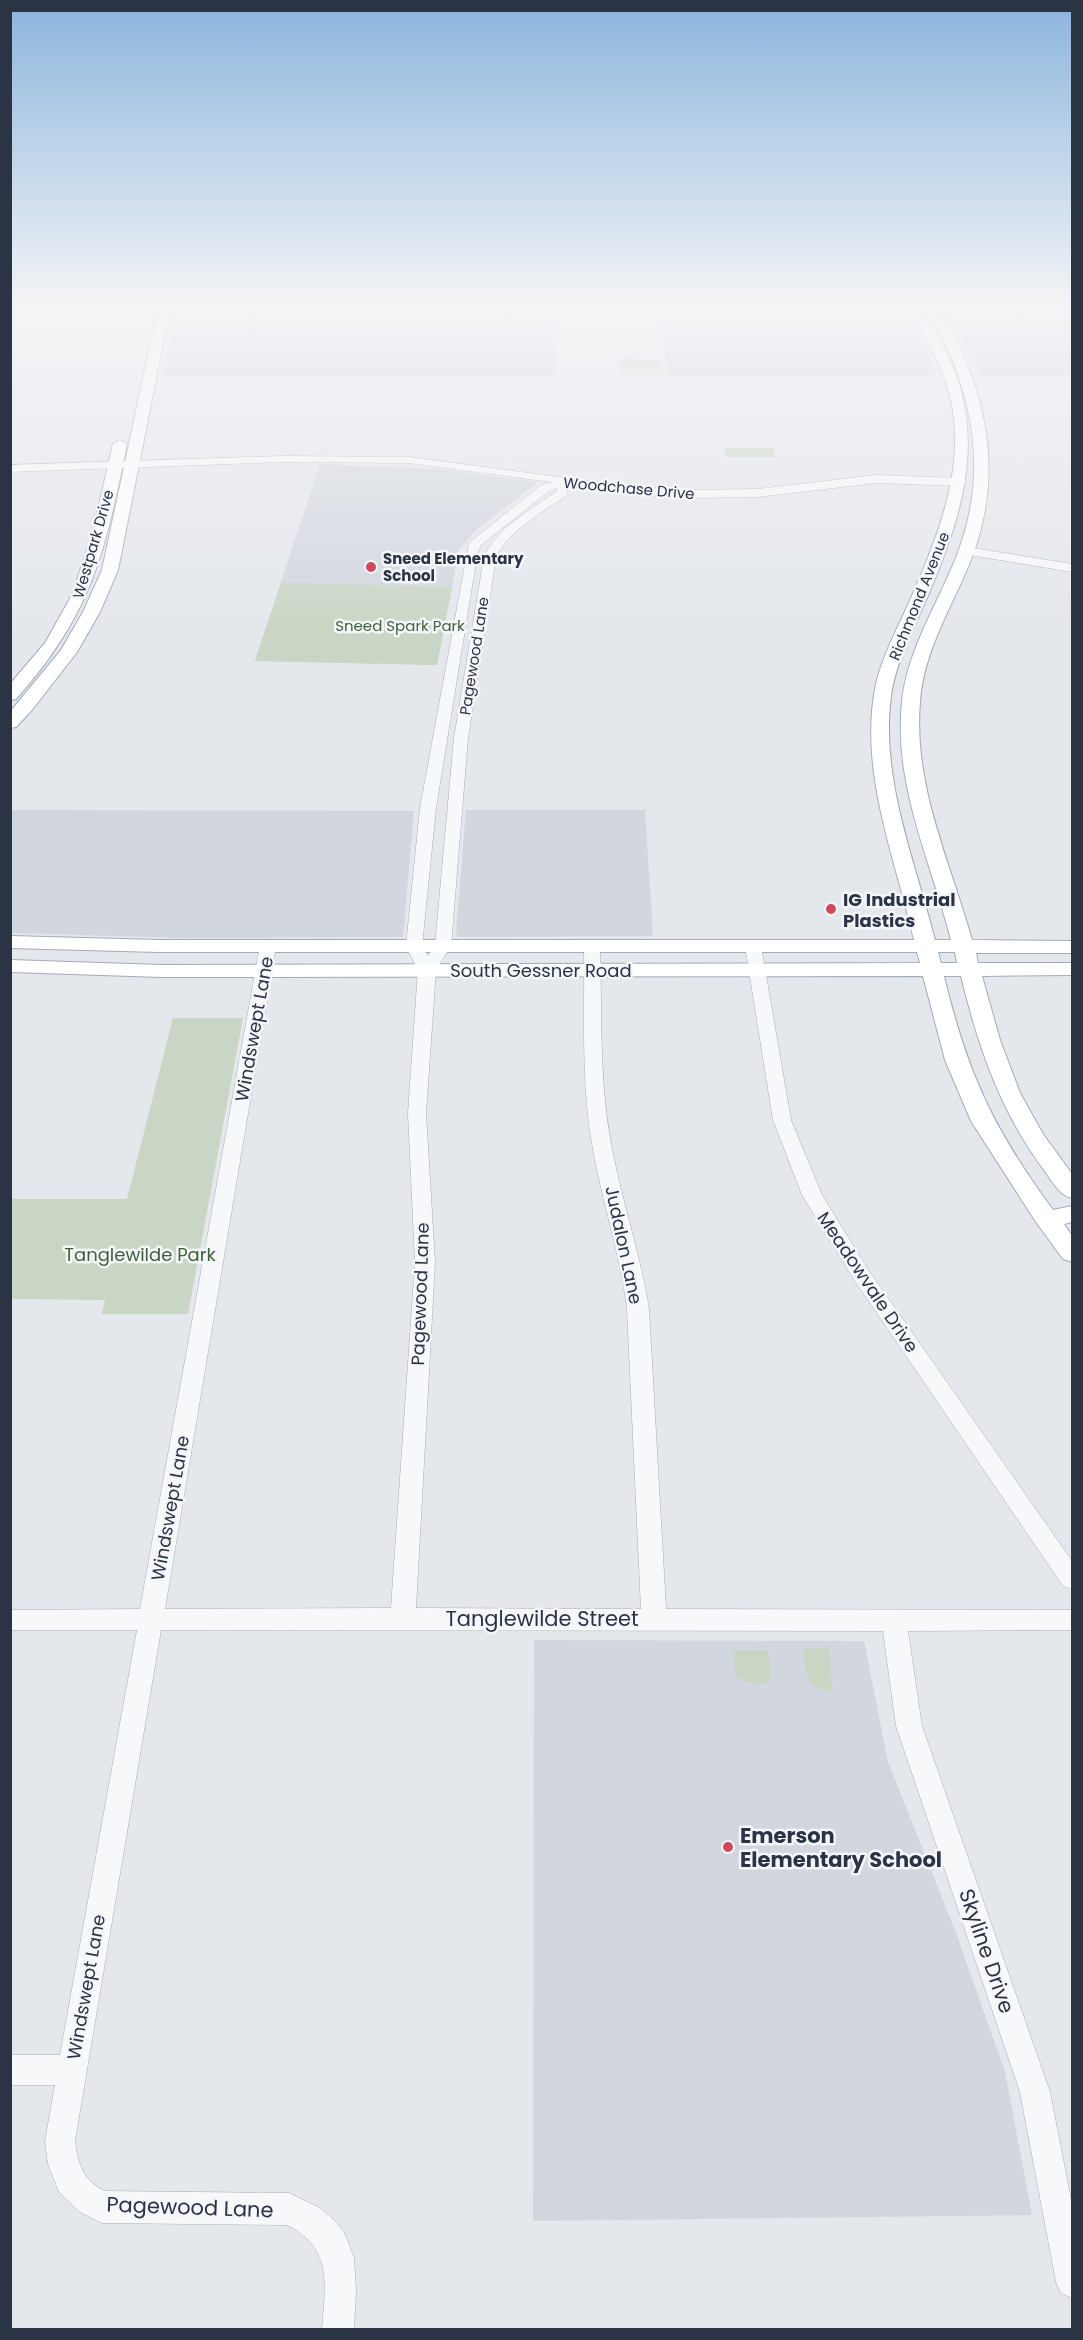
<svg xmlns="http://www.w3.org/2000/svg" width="1083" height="2340" font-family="Poppins,sans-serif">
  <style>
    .built { fill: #d2d6de }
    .green { fill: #c9d6c5 }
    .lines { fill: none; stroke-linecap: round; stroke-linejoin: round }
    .minor-casing { stroke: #a9aeb7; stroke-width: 1 }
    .major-casing { stroke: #a3abb8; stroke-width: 2 }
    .minor { fill: #f7f8fa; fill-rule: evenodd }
    .major { fill: #fff; fill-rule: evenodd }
    .poi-dot { fill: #d1495b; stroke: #f4f6f9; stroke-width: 2 }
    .labels { text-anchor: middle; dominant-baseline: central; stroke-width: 5; stroke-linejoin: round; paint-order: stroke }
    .far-street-label { font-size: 15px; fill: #2b3445; stroke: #f4f6f9 }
    .far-poi-label { font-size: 15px; font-weight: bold; fill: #2b3445; stroke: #f4f6f9; text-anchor: start }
    .far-park-label { font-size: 15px; fill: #3f6138; stroke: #f4f6f9 }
    .poi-label { font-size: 18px; font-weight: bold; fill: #2b3445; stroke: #f4f6f9; text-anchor: start }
    .street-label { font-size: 18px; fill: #2b3445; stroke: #f4f6f9 }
    .park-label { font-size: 18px; fill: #3f6138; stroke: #f4f6f9 }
    .near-street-label { font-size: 21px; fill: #2b3445; stroke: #f4f6f9 }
    .near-poi-label { font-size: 21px; font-weight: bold; fill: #2b3445; stroke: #f4f6f9; text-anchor: start }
  </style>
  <rect width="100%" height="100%" fill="#e4e7ec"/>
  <path class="built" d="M183 304H902L905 308 183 307Z
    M183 319H556L554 377 162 376 173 321Z
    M956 319H1072V376H981L951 320Z
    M658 321H914L937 377H669Z
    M320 464 440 469 535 482 536 484 478 528 459 550 437 665 255 661Z
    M11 810 414 811 403 937 182 938 11 933Z
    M466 810H645L653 936 459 937 456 933Z
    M534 1640 864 1641 888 1762 956 1933 1005 2072 1032 2215 533 2221Z"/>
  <path class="green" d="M28 304H138L133 309H27Z
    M624 358 664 360 661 367 664 369 665 375H620L623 367 619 365V360Z
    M725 448H773L775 457H726Z
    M281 583 452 587 437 665 255 661Z
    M173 1018H243L188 1314H102L105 1300 11 1299V1199H127Z
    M829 1648 833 1691C806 1691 805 1671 803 1649Z
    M733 1650H768L771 1674 768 1682C756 1686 745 1682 735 1676Z"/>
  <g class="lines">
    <defs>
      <path id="minor" d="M10 309H1072V315H10Z
        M282 456 409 457 634 487 690 490 758 489 876 475 961 478 967 482 961 486 876 483 758 497 690 498 634 495 569 484 567 495C542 513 511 528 496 557L468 738 451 946 436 970 426 1113 435 1263 416 1608 641 1609 627 1309C620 1251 600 1196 591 1138 581 1075 585 1009 584 945L586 941H598L600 945C602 1009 599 1075 610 1138 620 1196 640 1251 649 1309L666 1609 1072 1610V1630L908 1631 922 1726 1050 2092 1072 2205V2298L1061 2293 1056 2282 1020 2092 896 1726 883 1631 161 1630 75 2141C78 2165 83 2179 104 2191L289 2193 320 2208 334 2220 344 2232 354 2258 356 2290 354 2330H322C325 2283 334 2249 287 2225L102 2223 80 2212 59 2192 48 2164 45 2141 55 2085H10V2055H60L137 1630H10V1610L140 1609 260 946 268 941 276 946 165 1609 391 1608 415 1263 408 1113 418 970 406 946 420 808 469 543 541 485 552 482 409 463 282 462 10 472V465ZM557 488V491C530 511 499 525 484 557L454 738 435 946 428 956 422 946 436 808 477 556 481 545 549 491Z
        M967 547 1072 564V572L963 554V548Z
        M753 941 761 946 791 1120 822 1195 867 1268 1072 1561V1589L1063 1586 853 1278 802 1195 773 1120 745 946Z"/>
      <path id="major" d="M159 304H171L118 570 100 612 77 652 32 710 16 727 10 728V712L61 650 83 612 102 570Z
        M905 304H917C933 330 951 355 959 384 982 460 956 529 927 598 913 630 896 661 891 696 880 778 915 861 935 940H951C931 861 893 785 902 701 907 655 931 615 949 574 990 485 978 406 935 321L941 317 947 321C991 405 1005 485 965 574 947 615 923 656 920 702 913 786 950 861 972 940L1072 941V953H976L978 963H1072V975L982 976 1000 1040 1020 1093 1043 1134 1072 1174V1198C1059 1195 1052 1181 1044 1170 1000 1111 978 1046 961 976H944C967 1073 994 1130 1053 1210L1072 1206V1222L1064 1224 1072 1236V1262L1063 1259 1036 1222 971 1121 945 1060 923 976 162 977 10 972V960L162 965 920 963 917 952H159L10 948V936L159 940H914C896 861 861 777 874 695 879 661 897 630 911 598 940 531 972 454 945 380 935 353 920 329 905 304ZM938 952H955L957 963H941Z
        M120 440 127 444C105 552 92 614 16 699L10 700V684L45 643 72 595 93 531 113 444Z"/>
    </defs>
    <use href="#minor" class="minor-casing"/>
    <use href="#major" class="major-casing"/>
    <use href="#minor" class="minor"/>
    <use href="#major" class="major"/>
  </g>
  <linearGradient id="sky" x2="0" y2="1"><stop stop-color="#8bb4dd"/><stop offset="0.48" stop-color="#f3f4f6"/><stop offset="1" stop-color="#f3f4f6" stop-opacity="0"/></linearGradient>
  <rect width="1083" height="632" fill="url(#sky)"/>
  <g class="poi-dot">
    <circle cx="371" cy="567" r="6"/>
    <circle cx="831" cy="909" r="6"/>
    <circle cx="728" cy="1847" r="6"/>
  </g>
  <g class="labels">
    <g class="far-street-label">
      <text transform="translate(629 488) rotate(5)">Woodchase Drive</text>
      <text transform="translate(93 544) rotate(-74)">Westpark Drive</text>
      <text transform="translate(919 596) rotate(-68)">Richmond Avenue</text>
      <text transform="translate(474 656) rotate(-81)">Pagewood Lane</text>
    </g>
    <g class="far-poi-label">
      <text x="383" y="558">Sneed Elementary<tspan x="383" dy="17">School</tspan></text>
    </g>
    <g class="far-park-label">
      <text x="400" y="625">Sneed Spark Park</text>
    </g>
    <g class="poi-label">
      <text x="843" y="899">IG Industrial<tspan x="843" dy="21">Plastics</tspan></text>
    </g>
    <g class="street-label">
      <text x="541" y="970">South Gessner Road</text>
      <text transform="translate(254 1029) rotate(-80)">Windswept Lane</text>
      <text transform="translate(624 1245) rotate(78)">Judalon Lane</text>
      <text transform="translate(868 1282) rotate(56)">Meadowvale Drive</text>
      <text transform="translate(420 1294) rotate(-88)">Pagewood Lane</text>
      <text transform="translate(170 1508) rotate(-80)">Windswept Lane</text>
      <text transform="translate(86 1987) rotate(-80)">Windswept Lane</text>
    </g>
    <g class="park-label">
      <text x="140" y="1254">Tanglewilde Park</text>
    </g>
    <g class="near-street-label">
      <text x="542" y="1618">Tanglewilde Street</text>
      <text transform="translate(987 1951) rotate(71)">Skyline Drive</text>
      <text transform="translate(190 2207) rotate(2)">Pagewood Lane</text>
    </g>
    <g class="near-poi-label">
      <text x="740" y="1835">Emerson<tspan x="740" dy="24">Elementary School</tspan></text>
    </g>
  </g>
  <rect width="1083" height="2340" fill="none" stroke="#2b3445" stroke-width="24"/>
</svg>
